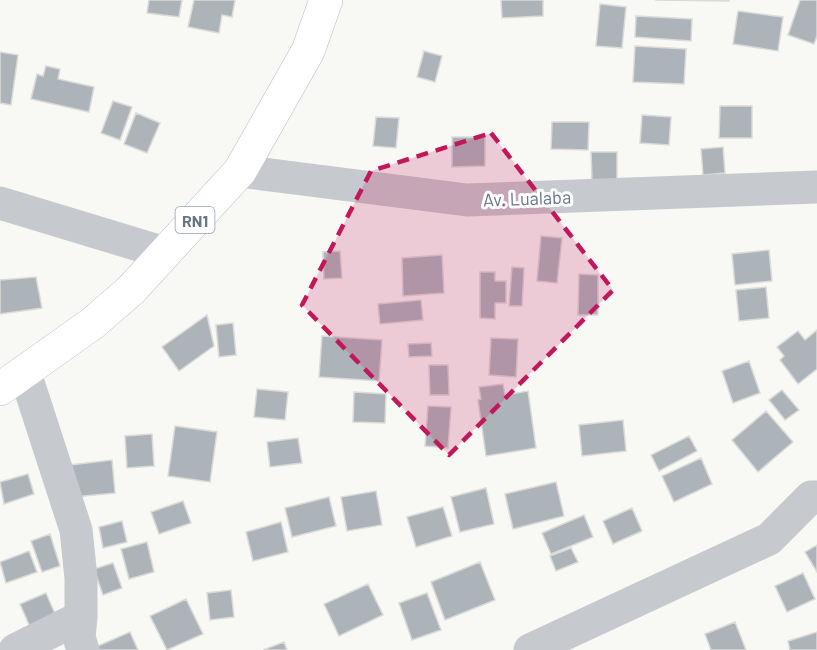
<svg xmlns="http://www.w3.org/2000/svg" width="817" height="650" font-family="Barlow,sans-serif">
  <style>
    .building { fill: #acb4ba; stroke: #dadad8; stroke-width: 1.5 }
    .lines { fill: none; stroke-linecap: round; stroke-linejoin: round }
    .trunk-casing { stroke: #b8bcbf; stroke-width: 34 }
    .minor { stroke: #c6c9cd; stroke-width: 33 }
    .trunk { stroke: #fff; stroke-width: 33 }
    .marked { fill: #c2185b; fill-opacity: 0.2; stroke: #c2185b; stroke-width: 4.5; stroke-dasharray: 12 8; stroke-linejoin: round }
    .labels { text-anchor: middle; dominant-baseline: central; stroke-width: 6; stroke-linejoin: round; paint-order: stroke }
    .shield { fill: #fff; stroke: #949fab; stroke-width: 1.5 }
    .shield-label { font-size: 16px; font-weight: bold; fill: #667687 }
    .street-label { font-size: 18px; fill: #667687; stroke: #fff }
  </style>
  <rect width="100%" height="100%" fill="#f8f8f5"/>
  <path class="building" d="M149 0H182L179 17 147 13Z
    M194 0H235L232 17 222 15 219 33 188 27Z
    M501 0H543V16L502 18Z
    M655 0H729V1Z
    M800 0H817V36L814 44 788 35Z
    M600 4 626 7 622 48 596 46Z
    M738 11 783 17 778 51 733 44Z
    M636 16 692 19 691 41 635 37Z
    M635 46 686 49 684 84 633 82Z
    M424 51 442 56 435 82 417 77Z
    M0 52 18 55 11 105 0 103Z
    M46 66 60 69 58 79 94 87 89 112 31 99 37 74 43 76Z
    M113 101 132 107 120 140 101 133Z
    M720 106H752V138H719Z
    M136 113 160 123 147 153 124 144Z
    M642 115 671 117 669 145 640 143Z
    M376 117 399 118 396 148 373 146Z
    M552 122H589L588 150 551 149Z
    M452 137H485V166L452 167Z
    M723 147 725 173 703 175 701 149Z
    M591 152H617V180L592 181Z
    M541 236 562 238 557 283 537 281Z
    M769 250 772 281 735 285 732 254Z
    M340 251 342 278 324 279 323 252Z
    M442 255 444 293 403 296 402 258Z
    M512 267 524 268 522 306H509Z
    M480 272H495V281H506V303H495V319L480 318Z
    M579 274 598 275V315H578Z
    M36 277 42 308 0 314V280Z
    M766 287 769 318 739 321 736 290Z
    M421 300 423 320 380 324 378 304Z
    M207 315 214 346 179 371 162 347Z
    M233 323 236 355 219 357 216 325Z
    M817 330V369L798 384 780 360 784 356 777 347 798 331 805 340Z
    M322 336 382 340 379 381 319 377Z
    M491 338 518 339 516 377 489 375Z
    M431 343 432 356 409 357 408 344Z
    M749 361 760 393 733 403 722 371Z
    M429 365H448L449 395H430Z
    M503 384 505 395 528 391 536 448 486 456 478 400 481 399 479 387Z
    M257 389 288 392 285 420 254 417Z
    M782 390 799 410 785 420 769 400Z
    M354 392 386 394 385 423 353 422Z
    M428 406 451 407 448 448 425 446Z
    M766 411 793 442 758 472 732 440Z
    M623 420 626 451 582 456 579 425Z
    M175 426 217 432 210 482 168 476Z
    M152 434 154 466 127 468 125 436Z
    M689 436 697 451 659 471 651 455Z
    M298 438 302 463 270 467 267 442Z
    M701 458 712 484 674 502 662 476Z
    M112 460 115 493 73 497 70 465Z
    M28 474 34 494 4 504 0 482Z
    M556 482 564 516 513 529 505 494Z
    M486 488 494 524 460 532 451 497Z
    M376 491 382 525 347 531 341 497Z
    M329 497 336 526 292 537 285 508Z
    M183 501 191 523 159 534 151 512Z
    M443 507 452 536 416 547 407 517Z
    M632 508 642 531 613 544 603 521Z
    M584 515 593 537 551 554 542 533Z
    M122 521 127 542 103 548 99 527Z
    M281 522 288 552 253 561 246 532Z
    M50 534 60 566 42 572 31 541Z
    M147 542 154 572 129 579 121 549Z
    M817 545V572L805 552Z
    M571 548 578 562 556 571 550 556Z
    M29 551 37 572 6 583 0 562Z
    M480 562 495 600 445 620 431 582Z
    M113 563 122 588 103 595 94 569Z
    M803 573 815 599 787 612 775 586Z
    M368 584 383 615 339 636 324 604Z
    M231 590 234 617 210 620 207 593Z
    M46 593 56 616 30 627 20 604Z
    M427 593 441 630 412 640 399 603Z
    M186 599 203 634 167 650 150 616Z
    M735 622 746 650H711L705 634Z
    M130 632 138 650H92L91 649Z
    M817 632V650H790L788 641Z
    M284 642 287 650H263Z"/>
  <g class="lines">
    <defs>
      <path id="trunk" d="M0 389 93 323 131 290 240 171 308 51 326 0"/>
    </defs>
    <use href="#trunk" class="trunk-casing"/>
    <path class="minor" d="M240 171 467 200 817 187
      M0 203 165 253
      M25 373 76 530 81 578V617L79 637 83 650
      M15 650 81 617
      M530 650 769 539 811 497H817"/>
    <use href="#trunk" class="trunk"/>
  </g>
  <path class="marked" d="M491 133 613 290 449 455 302 305 371 171Z"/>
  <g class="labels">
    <rect class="shield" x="175.5" y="207" width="39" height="26" rx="4.5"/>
    <g class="shield-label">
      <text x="195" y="220">RN1</text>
    </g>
    <g class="street-label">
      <text transform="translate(527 198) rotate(-2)">Av. Lualaba</text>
    </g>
  </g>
</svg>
